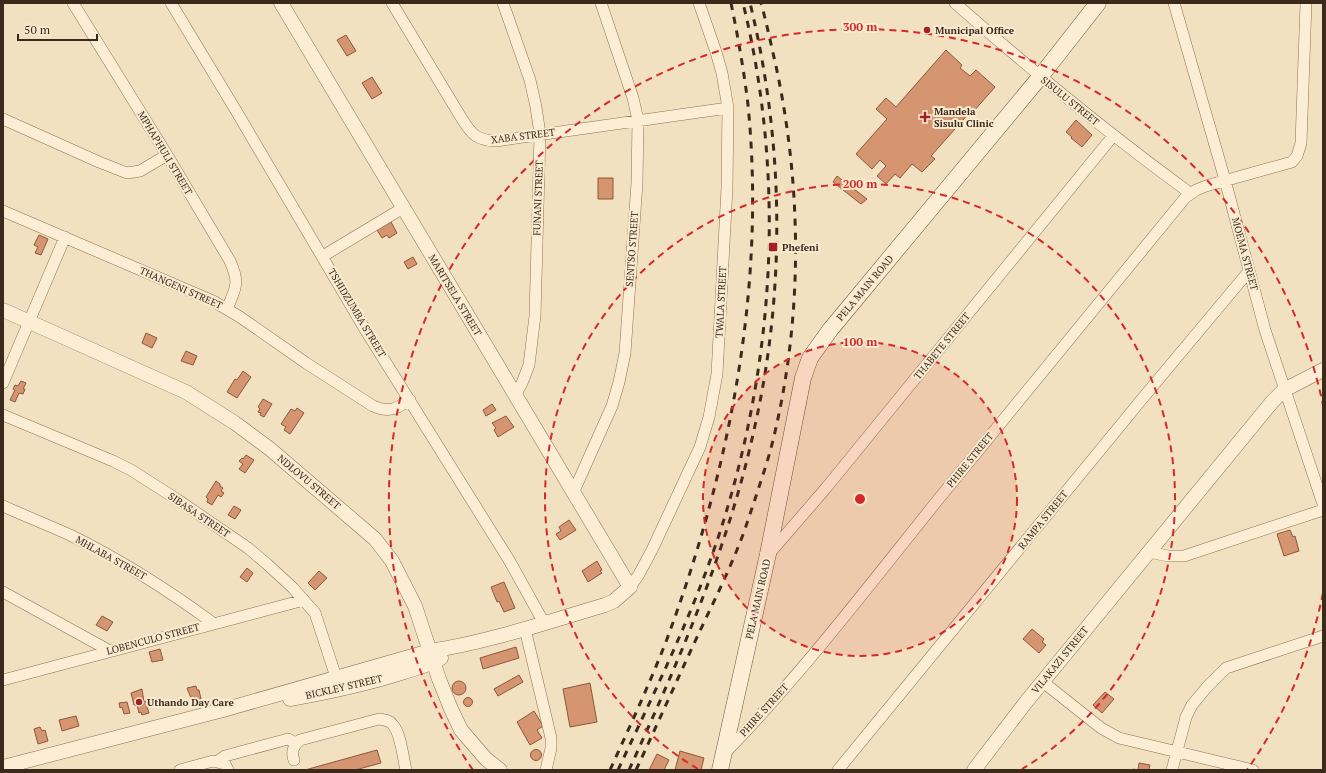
<svg xmlns="http://www.w3.org/2000/svg" width="1326" height="773" font-family="'PT Serif',serif">
  <style>
    .building { fill: #d59571; stroke: #8f5639 }
    .lines { fill: none; stroke-linecap: round; stroke-linejoin: round }
    .minor-casing { stroke: #8d7056; stroke-width: 12 }
    .tertiary-casing { stroke: #8d7056; stroke-width: 15 }
    .secondary-casing { stroke: #6f5139; stroke-width: 17 }
    .minor { stroke: #fceed4; stroke-width: 11 }
    .tertiary { stroke: #fceed4; stroke-width: 14 }
    .secondary { stroke: #fceed4; stroke-width: 16 }
    .rail { stroke: #3b291c; stroke-width: 3; stroke-dasharray: 7 7; stroke-linecap: butt }
    .ring { fill: none; stroke: #d62828; stroke-width: 2; stroke-dasharray: 7 5 }
    .poi-dot { fill: #a31f27; stroke: #f9ebd0; stroke-width: 1.5 }
    .labels { text-anchor: middle; dominant-baseline: central; stroke-width: 4; stroke-linejoin: round; paint-order: stroke }
    .poi-label { font-size: 10px; font-weight: bold; fill: #3b291c; stroke: #f9ebd0; text-anchor: start }
    .street-label { font-size: 10px; fill: #3b291c; stroke: #f9ebd0 }
    .centre { fill: #d62828; stroke: #f9ebd0; stroke-width: 2 }
    .ring-label { font-size: 12px; text-anchor: middle; font-weight: bold; fill: #d62828; stroke: #f9ebd0; stroke-width: 4; stroke-linejoin: round; paint-order: stroke }
  </style>
  <rect width="100%" height="100%" fill="#f2e1c0"/>
  <path class="building" d="M346 35 356 51 347 56 337 40Z
    M946 50 962 65 960 68 970 76 976 70 995 87 973 112 971 111 931 156 935 159 922 172 912 164 900 178 895 174 886 184 877 176 886 166 880 160 872 169 856 154 887 119 876 109 886 98 896 107Z
    M372 77 382 93 372 99 362 83Z
    M1076 120 1092 135 1082 147 1071 138 1072 137 1066 132Z
    M837 176 867 199 861 204 833 182Z
    M598 178H613V199H598Z
    M391 222 397 233 389 238 387 235 382 238 377 230Z
    M39 235 48 239 41 255 35 253 38 247 34 245Z
    M413 257 417 264 408 269 404 262Z
    M146 333 157 338 152 348 142 343Z
    M186 351 197 356 193 365 181 361Z
    M243 371 251 377 237 398 227 392 235 379 237 380Z
    M21 381 26 383 23 389H25L23 394 19 393 15 402 10 400 15 390 13 389 15 385 18 386Z
    M263 399 272 404 264 417 260 415 261 413 258 412 260 409 258 407Z
    M492 404 496 410 486 416 483 410Z
    M297 408 304 413 290 434 284 430 286 427 281 424 291 409 295 411Z
    M506 416 514 427 498 437 494 430 496 428 492 423Z
    M246 455 254 460 245 473 239 469 243 464 239 461 242 458 243 459Z
    M216 481 220 484V486L223 488 221 491 224 493 221 497 218 495 212 505 207 502 208 499 206 497Z
    M234 506 241 510 235 519 228 515Z
    M569 520 576 530 560 540 556 534 561 531 559 527Z
    M1290 530 1293 537 1295 536 1299 551 1284 556 1277 534Z
    M597 561 602 570 600 571 602 573 588 582 582 571Z
    M247 568 253 573 247 582 240 577Z
    M319 571 327 578 315 590 308 583Z
    M504 582 515 608 504 612 499 601 497 602 491 587Z
    M102 616 113 622 107 631 96 625Z
    M1032 629 1044 639 1042 642 1046 645 1039 653 1023 639Z
    M516 647 519 658 483 669 480 658Z
    M160 649 163 660 152 662 149 652Z
    M519 675 523 682 498 696 494 689Z
    M452 688a7 7 0 1 1 14 0a7 7 0 1 1-14 0Z
    M590 683 597 722 570 727 563 689Z
    M196 686 197 690H199L201 699 196 700 195 697 191 698 187 688Z
    M142 689 144 702 147 701 149 706 147 707 149 713 142 715 141 712 139 713 137 705H134L131 693Z
    M1105 692 1114 699 1102 713 1093 705Z
    M463.5 702a4.5 4.5 0 1 1 9 0a4.5 4.5 0 1 1-9 0Z
    M127 702 130 713 124 714 122 707 120 708 119 703Z
    M534 711 543 726 537 730 542 738 530 745 517 722Z
    M76 716 79 726 62 731 59 720Z
    M40 727 42 731 45 730 48 741 38 744 34 729Z
    M530.5 755a5.5 5.5 0 1 1 11 0a5.5 5.5 0 1 1-11 0Z
    M377 750 381 763 355 770H305Z
    M680 751 704 758 701 770H675Z
    M657 754 669 760 664 770H649Z
    M1139 763 1150 765 1149 770H1133V769L1138 770Z"/>
  <g class="lines">
    <defs>
      <path id="minor" d="M73 3 167 155 230 261C240 284 236 287 227 309
        M171 3 235 109 363 326 509 560 544 623
        M392 3 462 119C472 135 477 140 496 141L728 108
        M503 3 530 80 536 107 540 134 535 316 529 365 522 383 515 396
        M955 3C1031 70 1109 134 1190 193
        M1174 3 1225 180 1265 330 1323 504
        M3 119 99 162 127 173 140 171 167 155
        M3 211 213 301 240 317 306 363 373 406C389 413 396 409 410 400
        M323 256 403 208
        M3 383 65 237
        M3 415 113 461 131 470 178 500 248 548 267 564 293 588 315 613 336 677
        M574 491 612 406 619 382 625 353 637 183 638 120 633 98 601 3
        M3 506C25 516 48 525 70 535 121 560 168 590 213 623
        M1149 552 1168 556H1184L1323 510
        M769 554 826 488 1113 136
        M630 587 638 576 652 550 700 447 709 417 717 374 727 188 728 108 722 73 716 52 699 3
        M3 592 110 651
        M525 629 551 738V748L546 770
        M3 680 304 600
        M1043 682 1101 728 1119 738 1253 770
        M724 754C802 674 871 583 941 496 1022 396 1104 297 1185 198L1196 190 1206 186 1292 162 1297 156 1301 143 1306 3
        M294 760C291 752 293 746 300 740L379 719C384 720 390 720 393 725 401 734 403 758 406 770
        M218 761 225 756 288 739 296 743
        M180 770 213 761 225 764 228 770
        M838 770 1142 399 1249 271
        M1172 770 1186 717 1192 705 1207 687 1226 668 1323 636"/>
      <path id="tertiary" d="M3 310 186 392 235 423 270 449 375 539 392 561 415 606 439 679 451 709 461 730 486 759 500 770
        M290 699C329 692 367 684 404 672 417 668 430 665 441 658
        M3 767 223 710 430 651C489 642 547 622 605 605L614 601 630 587 281 3
        M974 770 1026 702 1272 402 1284 390 1323 370"/>
      <path id="secondary" d="M720 770 768 554 803 378 810 358 830 330 1040 77 1098 3"/>
    </defs>
    <use href="#minor" class="minor-casing"/>
    <use href="#tertiary" class="tertiary-casing"/>
    <use href="#secondary" class="secondary-casing"/>
    <use href="#minor" class="minor"/>
    <use href="#tertiary" class="tertiary"/>
    <use href="#secondary" class="secondary"/>
    <path class="rail" d="M610 770C630 726 650 683 667 639 730 469 766 286 748 105 744 71 738 37 731 3
      M618 770C654 693 692 616 719 535 775 363 786 179 743 3
      M629 770C679 660 728 549 754 430 786 290 784 142 750 3
      M636 770C657 725 677 680 698 635 714 601 731 567 744 532 753 505 762 479 770 452 803 326 803 193 776 66 771 45 767 24 761 3"/>
  </g>
  <circle cx="860" cy="499" r="157" fill="#d62828" fill-opacity=".12"/>
  <g class="ring">
    <circle cx="860" cy="499" r="157"/>
    <path d="M698 769A315 315 0 1 1 1022 769"/>
    <path d="M1323 593A472 472 0 0 1 1247 770M473 770A472 472 0 1 1 1323 405"/>
  </g>
  <g class="poi-dot">
    <circle cx="927" cy="30" r="4"/>
    <path d="M923 111h4v4h4v4h-4v4h-4v-4h-4v-4h4z"/>
    <rect x="768" y="242" width="10" height="10" rx="2"/>
    <circle cx="139" cy="702" r="4"/>
  </g>
  <g class="labels">
    <g class="poi-label">
      <text x="935" y="30">Municipal Office</text>
      <text x="934" y="111">Mandela<tspan x="934" dy="12">Sisulu Clinic</tspan></text>
      <text x="782" y="247">Phefeni</text>
      <text x="147" y="702">Uthando Day Care</text>
    </g>
    <g class="street-label">
      <text transform="translate(1070 101) rotate(39)">SISULU STREET</text>
      <text transform="translate(523 136) rotate(-7)">XABA STREET</text>
      <text transform="translate(165 153) rotate(59)">MPHAPHULI STREET</text>
      <text transform="translate(538 198) rotate(-88)">FUNANI STREET</text>
      <text transform="translate(632 249) rotate(-86)">SENTSO STREET</text>
      <text transform="translate(1245 254) rotate(75)">MOEMA STREET</text>
      <text transform="translate(181 288) rotate(24)">THANGENI STREET</text>
      <text transform="translate(865 288) rotate(-50)">PELA MAIN ROAD</text>
      <text transform="translate(455 295) rotate(59)">MARITSELA STREET</text>
      <text transform="translate(721 302) rotate(-87)">TWALA STREET</text>
      <text transform="translate(357 313) rotate(59)">TSHIDZUMBA STREET</text>
      <text transform="translate(942 346) rotate(-51)">THABETE STREET</text>
      <text transform="translate(970 460) rotate(-51)">PHIRE STREET</text>
      <text transform="translate(309 482) rotate(40)">NDLOVU STREET</text>
      <text transform="translate(199 515) rotate(34)">SIBASA STREET</text>
      <text transform="translate(1043 520) rotate(-51)">RAMPA STREET</text>
      <text transform="translate(111 558) rotate(29)">MHLABA STREET</text>
      <text transform="translate(758 599) rotate(-77)">PELA MAIN ROAD</text>
      <text transform="translate(153 639) rotate(-15)">LOBENCULO STREET</text>
      <text transform="translate(1060 660) rotate(-51)">VILAKAZI STREET</text>
      <text transform="translate(344 687) rotate(-13)">BICKLEY STREET</text>
      <text transform="translate(764 710) rotate(-48)">PHIRE STREET</text>
    </g>
  </g>
  <circle cx="860" cy="499" r="6" class="centre"/>
  <g class="ring-label">
    <text x="860" y="31">300 m</text>
    <text x="860" y="188">200 m</text>
    <text x="860" y="346">100 m</text>
  </g>
  <rect width="1326" height="773" fill="none" stroke="#3b291c" stroke-width="8"/>
  <path d="M18 34v6h79v-6" fill="none" stroke="#3b291c" stroke-width="2"/>
  <text x="24" y="34" font-size="12" fill="#3b291c" stroke="#f9ebd0" stroke-width="3" paint-order="stroke">50 m</text>
</svg>
